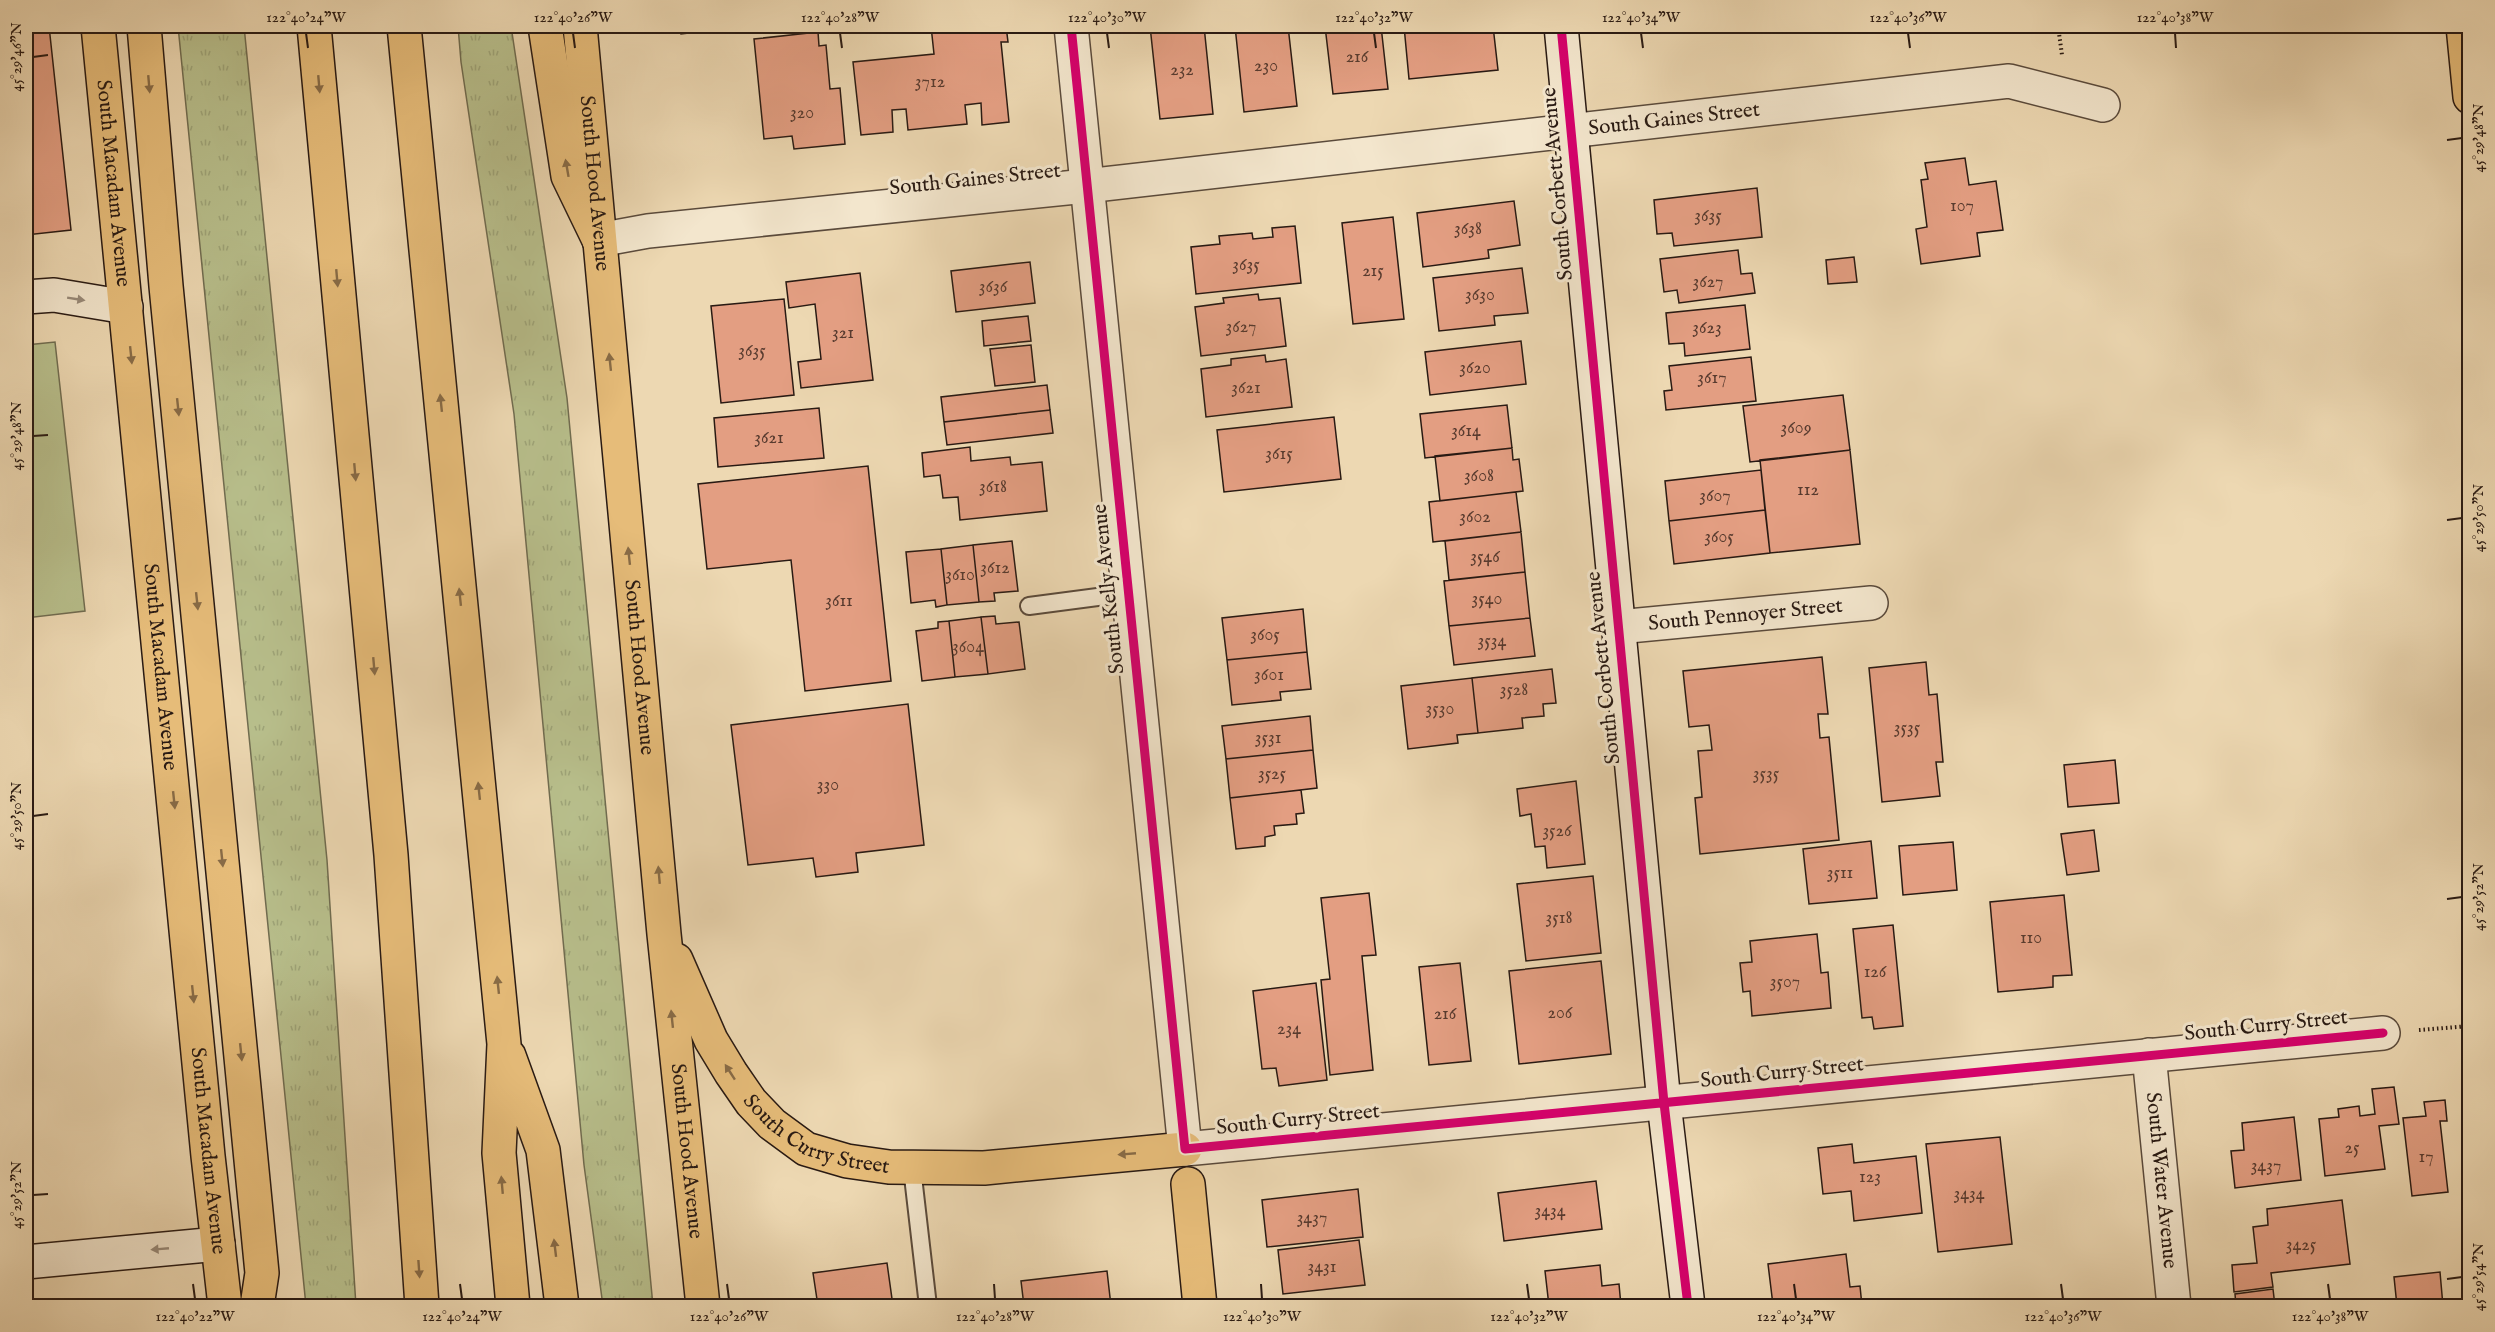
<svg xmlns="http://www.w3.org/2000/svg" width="2495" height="1332" font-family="'IM FELL English',serif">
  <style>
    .grass { fill: url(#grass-tufts); stroke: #706c50; stroke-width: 1.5 }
    .garden { fill: #b8bf8c; stroke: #706c50; stroke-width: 1.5 }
    .building { fill: #e39e82; stroke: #291a13; stroke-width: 1.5 }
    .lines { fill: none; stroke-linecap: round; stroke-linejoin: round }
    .lane-casing { stroke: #5a4a3b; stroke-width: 20 }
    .street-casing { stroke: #5a4a3b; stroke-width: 36 }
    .secondary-casing { stroke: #291a13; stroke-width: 36 }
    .primary-casing { stroke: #291a13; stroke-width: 36 }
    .highway-casing { stroke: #291a13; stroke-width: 36 }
    .path { stroke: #291a13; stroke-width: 4; stroke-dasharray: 1.5 3; stroke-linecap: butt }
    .lane { stroke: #f3e6cd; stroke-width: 16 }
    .street { stroke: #f3e6cd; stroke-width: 33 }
    .secondary { stroke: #f3e6cd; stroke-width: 33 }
    .primary { stroke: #e6bc79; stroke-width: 33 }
    .highway { stroke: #e6bc79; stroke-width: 33 }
    .cycleway-casing { stroke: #f3e6cd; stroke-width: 13 }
    .cycleway { stroke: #d6006c; stroke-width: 9 }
    .oneway { fill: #886b46 }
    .oneway2 { fill: #988a79 }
    .ticks { fill: none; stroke: #291a13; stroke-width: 2 }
    .labels { text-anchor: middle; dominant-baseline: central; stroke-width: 6; stroke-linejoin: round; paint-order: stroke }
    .number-label { font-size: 18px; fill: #583b2f }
    .street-label { font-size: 21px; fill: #291a13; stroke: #f3e6cd }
    .neatline { fill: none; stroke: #291a13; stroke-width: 2 }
    .ticks-label { font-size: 15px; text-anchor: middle; fill: #291a13 }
  </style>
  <defs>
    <pattern id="grass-tufts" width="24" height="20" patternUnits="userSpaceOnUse" patternTransform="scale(1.5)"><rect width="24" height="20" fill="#b8bf8c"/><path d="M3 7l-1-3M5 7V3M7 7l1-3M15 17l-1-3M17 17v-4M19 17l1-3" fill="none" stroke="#9ea478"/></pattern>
  </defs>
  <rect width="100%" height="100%" fill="#edd8b2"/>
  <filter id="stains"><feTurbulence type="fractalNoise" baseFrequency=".00333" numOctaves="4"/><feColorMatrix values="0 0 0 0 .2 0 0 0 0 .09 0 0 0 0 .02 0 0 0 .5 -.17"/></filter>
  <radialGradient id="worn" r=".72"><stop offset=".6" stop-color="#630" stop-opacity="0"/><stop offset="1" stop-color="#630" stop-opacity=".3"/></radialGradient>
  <path class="grass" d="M178 26H244L327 860 356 1306H306Z
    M458 26H511L567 398 653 1306H603L584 1165 514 414 461 62Z"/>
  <path class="garden" d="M55 342 85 611 26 618V345Z"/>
  <path class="building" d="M26 26H49L71 230 26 235Z
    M661 26H706V31L681 34 680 26 662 29Z
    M931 26H1006L1008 42H1001L1009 122 982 125 981 103 965 105 967 124 908 130 906 109 892 110 893 132 861 135 853 62 934 54Z
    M1150 26H1204L1213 114 1160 119Z
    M1235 26H1288L1297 106 1244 112Z
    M1325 26H1381L1388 89 1333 94Z
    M1404 26H1493L1498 70 1409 79Z
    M1630 26H1659L1630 29Z
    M1783 26H1840L1783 31Z
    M818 32 819 46 826 45 830 89 840 88 845 144 794 149 792 136 764 139 754 39Z
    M1965 158 1969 185 1996 181 2003 230 1977 233 1980 256 1921 264 1916 229 1927 227 1921 180 1928 179 1925 163Z
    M1757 188 1762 237 1674 246 1672 233 1657 234 1654 200Z
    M1514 201 1520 245 1488 250 1489 258 1423 267 1417 213Z
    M1393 217 1404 319 1353 324 1342 223Z
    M1295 226 1301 283 1196 294 1191 247 1220 244 1219 236 1252 233 1253 239 1273 237 1272 228Z
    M1738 250 1741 274 1752 273 1755 293 1679 303 1677 290 1664 292 1660 259Z
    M1854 257 1857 282 1828 284 1826 260Z
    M1030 262 1035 303 956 312 951 271Z
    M1522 268 1528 313 1494 316 1495 325 1439 331 1433 278Z
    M860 273 873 380 801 388 798 362 821 359 815 304 789 308 786 282Z
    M1258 294 1259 300 1280 298 1286 346 1201 356 1195 307 1224 303 1223 298Z
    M784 299 794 395 721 403 711 306Z
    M1745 305 1750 349 1685 356 1684 343 1669 344 1666 313Z
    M1028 316 1031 341 984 346 982 321Z
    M1521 341 1526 384 1430 395 1425 352Z
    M1031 345 1035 382 995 386 990 349Z
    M1265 355 1266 362 1286 359 1292 407 1206 417 1201 369 1231 365V359Z
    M1751 357 1756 401 1666 410 1664 391 1672 390 1669 366Z
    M1047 385 1050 410 944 422 941 397Z
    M1843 395 1850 450 1750 462 1743 406Z
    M1507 405 1512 448 1425 458 1420 414Z
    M819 408 824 458 718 467 714 418Z
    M1050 410 1053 433 947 445 944 422Z
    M1334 417 1341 479 1224 492 1217 430Z
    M970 447 971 461 1010 457 1011 465 1042 462 1047 511 960 520 958 497 943 498 940 475 924 477 922 453Z
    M1512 448 1513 460 1519 459 1523 491 1440 501 1435 456Z
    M1850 450 1860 544 1770 553 1760 460Z
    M868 466 891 681 805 691 791 560 707 569 698 484Z
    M1761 470 1765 510 1669 521 1665 481Z
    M1516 492 1521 532 1433 542 1429 502Z
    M1765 510 1770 553 1674 564 1669 521Z
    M1521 532 1525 572 1449 580 1445 541Z
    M1012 541 1018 591 994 593 995 601 979 602 973 545Z
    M973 545 979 602 947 605 941 549Z
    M941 549 947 605 936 607 935 600 911 603 906 552Z
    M1525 572 1530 618 1449 626 1444 581Z
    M1303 609 1307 652 1227 660 1222 618Z
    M995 616 996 624 1019 622 1025 669 988 674 981 617Z
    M981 617 988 674 955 677 949 621Z
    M1530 618 1535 656 1454 665 1449 626Z
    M949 621 955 677 922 681 916 631 938 628V622Z
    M1307 652 1311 689 1280 692 1281 700 1232 705 1227 660Z
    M1822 657 1828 714H1818L1820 738 1829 737 1839 840 1700 854 1695 798 1702 797 1698 751 1712 750 1709 725 1689 727 1683 671Z
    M1926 662 1929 695 1937 694 1943 762H1936L1940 796 1882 802 1869 668Z
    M1552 669 1556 703 1543 704 1544 716 1522 718 1523 728 1478 733 1472 678Z
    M1472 678 1478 733 1457 735 1458 743 1408 749 1401 686Z
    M908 704 924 845 856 853 858 872 816 877 813 858 748 865 731 725Z
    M1310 716 1313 750 1226 759 1222 726Z
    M1313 750 1317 788 1230 798 1226 759Z
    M2115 760 2119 803 2068 807 2064 765Z
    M1576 781 1585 864 1547 868 1545 846 1535 847 1531 814 1520 816 1517 789Z
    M1301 790 1304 813 1296 814 1297 824 1274 826 1275 835 1265 837V846L1236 849 1230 798Z
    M2094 830 2099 871 2067 875 2061 834Z
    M1871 841 1877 898 1809 904 1803 849Z
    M1953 842 1957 890 1903 895 1899 846Z
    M1593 876 1601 953 1526 961 1517 884Z
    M1369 893 1376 955 1362 956 1373 1070 1330 1075 1321 980 1330 979 1321 898Z
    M2064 895 2072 975 2053 976V987L1998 992 1990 902Z
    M1893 925 1903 1026 1874 1029 1872 1017 1862 1018 1853 929Z
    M1817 934 1821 973 1828 972 1831 1008 1752 1016 1750 991 1743 992 1740 963 1752 962 1750 941Z
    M1601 961 1611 1054 1519 1064 1509 971Z
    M1460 963 1471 1061 1429 1065 1419 967Z
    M1316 983 1327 1080 1279 1086 1276 1068 1262 1069 1253 991Z
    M2394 1087 2399 1124 2379 1126 2385 1169 2325 1176 2319 1119 2339 1117 2338 1109 2359 1106 2360 1116 2375 1114 2372 1089Z
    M2445 1100 2447 1121H2440L2448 1192 2412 1196 2403 1118 2426 1116 2424 1102Z
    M2294 1117 2301 1180 2235 1188 2231 1151 2244 1150 2242 1123Z
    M2000 1137 2012 1244 1938 1252 1926 1144Z
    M1852 1144 1854 1163 1916 1156 1922 1213 1854 1221 1851 1191 1823 1194 1818 1148Z
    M1596 1181 1602 1229 1504 1241 1498 1193Z
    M1358 1189 1363 1237 1267 1247 1262 1200Z
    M2342 1200 2350 1264 2271 1273 2273 1287 2234 1292 2232 1265 2257 1263 2253 1227 2268 1225 2267 1209Z
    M1359 1240 1365 1285 1283 1294 1278 1250Z
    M1846 1254 1850 1287 1860 1286 1862 1306H1762L1773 1305 1768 1264Z
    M887 1263 893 1306H818L813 1273Z
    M1600 1265 1602 1286 1619 1284 1621 1306H1549L1545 1271Z
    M1107 1271 1111 1306H1024L1021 1281Z
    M2440 1272 2443 1306H2397L2394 1277Z
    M2273 1289 2275 1306H2236L2235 1294Z
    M2106 1301 2107 1306H2053Z
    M2315 1302V1306H2279Z"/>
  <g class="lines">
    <defs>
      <path id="lane" d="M1029 606 1128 593
        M912 1168 928 1306"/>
      <g id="street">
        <path d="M1071 26 1185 1149 2383 1033"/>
        <path id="s1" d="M599 240 648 231 1086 186 2009 81 2103 105"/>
        <path id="s2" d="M1618 627 1871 603"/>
        <path id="s3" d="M2149 1055 2174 1306"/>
      </g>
      <path id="secondary" d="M1561 26 1664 1103 1688 1306
        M26 297 54 295 126 307
        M26 1262 218 1244"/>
      <g id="primary">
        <path id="s4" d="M98 26 208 1156 225 1306"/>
        <path id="s5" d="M580 26 664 934 703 1306"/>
        <path d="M2463 26 2470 97"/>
        <path id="s6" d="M676 960 711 1040 731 1073 751 1102 772 1124 806 1149 847 1161 889 1167 984 1168 1185 1149"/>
        <path d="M1188 1184 1200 1306"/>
      </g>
      <path id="highway" d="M144 26 166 286 262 1273 257 1306
        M314 26 391 855 422 1306
        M404 26 504 1044 499 1153 513 1306
        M545 26 568 176 599 240
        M509 1056 543 1150 562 1306"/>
    </defs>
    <use href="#lane" class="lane-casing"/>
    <use href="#street" class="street-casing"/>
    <use href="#secondary" class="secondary-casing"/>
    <use href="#primary" class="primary-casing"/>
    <use href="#highway" class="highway-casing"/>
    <path class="path" d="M2058 26 2062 55
      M2419 1030 2470 1026"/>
    <use href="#lane" class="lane"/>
    <use href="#street" class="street"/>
    <use href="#secondary" class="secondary"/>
    <use href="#primary" class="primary"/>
    <use href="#highway" class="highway"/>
    <defs>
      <path id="cycleway" d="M1071 26 1185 1149 2383 1033
        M1561 26 1664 1103 1688 1306"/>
    </defs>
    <use href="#cycleway" class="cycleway-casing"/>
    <use href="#cycleway" class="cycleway"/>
  </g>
  <defs><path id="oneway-solid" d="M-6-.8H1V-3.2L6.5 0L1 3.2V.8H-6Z" transform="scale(1.5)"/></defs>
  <g class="oneway">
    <use href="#oneway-solid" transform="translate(149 84) rotate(85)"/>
    <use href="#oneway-solid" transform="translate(319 84) rotate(85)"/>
    <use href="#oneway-solid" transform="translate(567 168) rotate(-100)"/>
    <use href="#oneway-solid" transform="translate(337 278) rotate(85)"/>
    <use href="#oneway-solid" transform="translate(131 355) rotate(84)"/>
    <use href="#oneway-solid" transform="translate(610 362) rotate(-96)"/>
    <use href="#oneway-solid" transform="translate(441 403) rotate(-96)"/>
    <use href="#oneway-solid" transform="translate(178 407) rotate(84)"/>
    <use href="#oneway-solid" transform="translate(355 472) rotate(85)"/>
    <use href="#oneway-solid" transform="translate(629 556) rotate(-96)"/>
    <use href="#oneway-solid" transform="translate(460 597) rotate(-96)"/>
    <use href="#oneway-solid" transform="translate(197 601) rotate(84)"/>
    <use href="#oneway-solid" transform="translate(374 666) rotate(85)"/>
    <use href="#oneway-solid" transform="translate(479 791) rotate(-96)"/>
    <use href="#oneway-solid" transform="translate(174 800) rotate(84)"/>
    <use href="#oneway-solid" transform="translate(222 858) rotate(84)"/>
    <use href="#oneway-solid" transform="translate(659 875) rotate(-95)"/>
    <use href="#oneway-solid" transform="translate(498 985) rotate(-96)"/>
    <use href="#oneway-solid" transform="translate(193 994) rotate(84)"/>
    <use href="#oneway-solid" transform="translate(672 1019) rotate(-96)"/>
    <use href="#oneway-solid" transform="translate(241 1052) rotate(84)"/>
    <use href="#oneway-solid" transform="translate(730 1072) rotate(-123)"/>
    <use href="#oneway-solid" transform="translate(1127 1154) rotate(175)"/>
    <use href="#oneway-solid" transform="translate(502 1185) rotate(-95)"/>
    <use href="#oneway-solid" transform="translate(555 1248) rotate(-97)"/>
    <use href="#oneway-solid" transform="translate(419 1269) rotate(86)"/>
  </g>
  <g class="oneway2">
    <use href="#oneway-solid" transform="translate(76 299) rotate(9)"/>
    <use href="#oneway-solid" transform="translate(160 1249) rotate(175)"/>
  </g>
  <path class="ticks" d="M306 33 308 48M573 33 575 48M840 33 842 48M1107 33 1109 48M1374 33 1376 48M1641 33 1643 48M1908 33 1910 48M2175 33 2176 48M33 57 48 55M2447 140 2462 138M33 436 48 435M2447 520 2462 518M33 816 48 814M2447 899 2462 897M33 1195 48 1194M2447 1279 2462 1277M193 1284 195 1299M460 1284 462 1299M727 1284 729 1299M994 1284 995 1299M1261 1284 1262 1299M1527 1284 1529 1299M1794 1284 1796 1299M2061 1284 2063 1299M2328 1284 2330 1299"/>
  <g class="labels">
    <g class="number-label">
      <text x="1357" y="57">216</text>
      <text x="1266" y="66">230</text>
      <text x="1182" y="70">232</text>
      <text x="930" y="82">3712</text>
      <text x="802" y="113">320</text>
      <text x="1962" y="206">107</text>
      <text x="1708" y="216">3635</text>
      <text x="1468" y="229">3638</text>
      <text x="1246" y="265">3635</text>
      <text x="1373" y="271">215</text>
      <text x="1708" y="282">3627</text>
      <text x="993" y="287">3636</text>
      <text x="1480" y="295">3630</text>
      <text x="1241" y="327">3627</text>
      <text x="1707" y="328">3623</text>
      <text x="843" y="333">321</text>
      <text x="752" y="351">3635</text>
      <text x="1475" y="368">3620</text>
      <text x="1712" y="378">3617</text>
      <text x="1246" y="388">3621</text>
      <text x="1796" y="428">3609</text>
      <text x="1466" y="431">3614</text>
      <text x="769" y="438">3621</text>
      <text x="1279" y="454">3615</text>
      <text x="1479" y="476">3608</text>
      <text x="993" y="487">3618</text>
      <text x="1808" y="490">112</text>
      <text x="1715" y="496">3607</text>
      <text x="1475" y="517">3602</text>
      <text x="1719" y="537">3605</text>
      <text x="1485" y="557">3546</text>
      <text x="995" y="568">3612</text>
      <text x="960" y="575">3610</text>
      <text x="1487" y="599">3540</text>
      <text x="839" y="601">3611</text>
      <text x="1265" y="635">3605</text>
      <text x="1492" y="641">3534</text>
      <text x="968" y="647">3604</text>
      <text x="1269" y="675">3601</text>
      <text x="1514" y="690">3528</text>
      <text x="1440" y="709">3530</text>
      <text x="1907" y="728">3535</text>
      <text x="1268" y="738">3531</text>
      <text x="1272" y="774">3525</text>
      <text x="1766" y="774">3535</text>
      <text x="828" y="785">330</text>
      <text x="1557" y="831">3526</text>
      <text x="1840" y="873">3511</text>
      <text x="1559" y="918">3518</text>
      <text x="2031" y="938">110</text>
      <text x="1875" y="972">126</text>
      <text x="1785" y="982">3507</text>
      <text x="1560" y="1013">206</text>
      <text x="1445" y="1014">216</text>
      <text x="1289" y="1029">234</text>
      <text x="2352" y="1148">25</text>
      <text x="2426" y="1157">17</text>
      <text x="2266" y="1166">3437</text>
      <text x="1870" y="1177">123</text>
      <text x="1969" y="1194">3434</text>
      <text x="1550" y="1211">3434</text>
      <text x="1312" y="1218">3437</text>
      <text x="2301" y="1245">3425</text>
      <text x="1322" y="1267">3431</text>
    </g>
    <g class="street-label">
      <text stroke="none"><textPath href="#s1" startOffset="1082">South Gaines Street</textPath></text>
      <text transform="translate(975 180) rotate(-6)">South Gaines Street</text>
      <text stroke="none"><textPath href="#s4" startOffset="158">South Macadam Avenue</textPath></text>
      <text stroke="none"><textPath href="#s5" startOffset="158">South Hood Avenue</textPath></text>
      <text transform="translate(1558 184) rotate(-95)">South Corbett Avenue</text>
      <text transform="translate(1109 589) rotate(-96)">South Kelly Avenue</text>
      <text stroke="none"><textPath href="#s2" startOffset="128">South Pennoyer Street</textPath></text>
      <text stroke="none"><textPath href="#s4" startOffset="644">South Macadam Avenue</textPath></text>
      <text stroke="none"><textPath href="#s5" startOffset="644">South Hood Avenue</textPath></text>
      <text transform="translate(1604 668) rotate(-96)">South Corbett Avenue</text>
      <text transform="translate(2266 1026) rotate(-6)">South Curry Street</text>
      <text transform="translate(1782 1073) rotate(-6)">South Curry Street</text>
      <text transform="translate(1298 1120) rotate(-6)">South Curry Street</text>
      <text stroke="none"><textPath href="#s6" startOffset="237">South Curry Street</textPath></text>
      <text stroke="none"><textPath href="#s4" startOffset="1130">South Macadam Avenue</textPath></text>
      <text stroke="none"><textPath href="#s5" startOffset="1130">South Hood Avenue</textPath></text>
      <text stroke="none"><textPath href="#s3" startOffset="126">South Water Avenue</textPath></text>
    </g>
  </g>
  <rect width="2495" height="1332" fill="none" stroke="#edd8b2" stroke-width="66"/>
  <rect x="33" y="33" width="2429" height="1266" class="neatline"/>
  <g class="ticks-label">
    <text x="306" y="22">122°40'24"W</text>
    <text x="573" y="22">122°40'26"W</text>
    <text x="840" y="22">122°40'28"W</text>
    <text x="1107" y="22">122°40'30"W</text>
    <text x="1374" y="22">122°40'32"W</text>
    <text x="1641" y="22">122°40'34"W</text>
    <text x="1908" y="22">122°40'36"W</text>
    <text x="2175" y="22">122°40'38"W</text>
    <text transform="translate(16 57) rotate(-90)" y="5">45°29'46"N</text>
    <text transform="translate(2478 138) rotate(-90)" y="5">45°29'48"N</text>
    <text transform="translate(16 436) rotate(-90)" y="5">45°29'48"N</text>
    <text transform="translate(2478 518) rotate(-90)" y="5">45°29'50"N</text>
    <text transform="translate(16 816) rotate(-90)" y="5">45°29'50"N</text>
    <text transform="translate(2478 897) rotate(-90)" y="5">45°29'52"N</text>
    <text transform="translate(16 1195) rotate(-90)" y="5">45°29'52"N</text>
    <text transform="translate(2478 1277) rotate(-90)" y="5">45°29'54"N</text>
    <text x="195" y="1321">122°40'22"W</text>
    <text x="462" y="1321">122°40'24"W</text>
    <text x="729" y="1321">122°40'26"W</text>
    <text x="995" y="1321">122°40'28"W</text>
    <text x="1262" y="1321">122°40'30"W</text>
    <text x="1529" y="1321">122°40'32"W</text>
    <text x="1796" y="1321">122°40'34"W</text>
    <text x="2063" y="1321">122°40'36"W</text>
    <text x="2330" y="1321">122°40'38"W</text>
  </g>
  <rect width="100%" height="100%" filter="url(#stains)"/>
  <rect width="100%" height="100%" fill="url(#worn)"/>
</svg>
